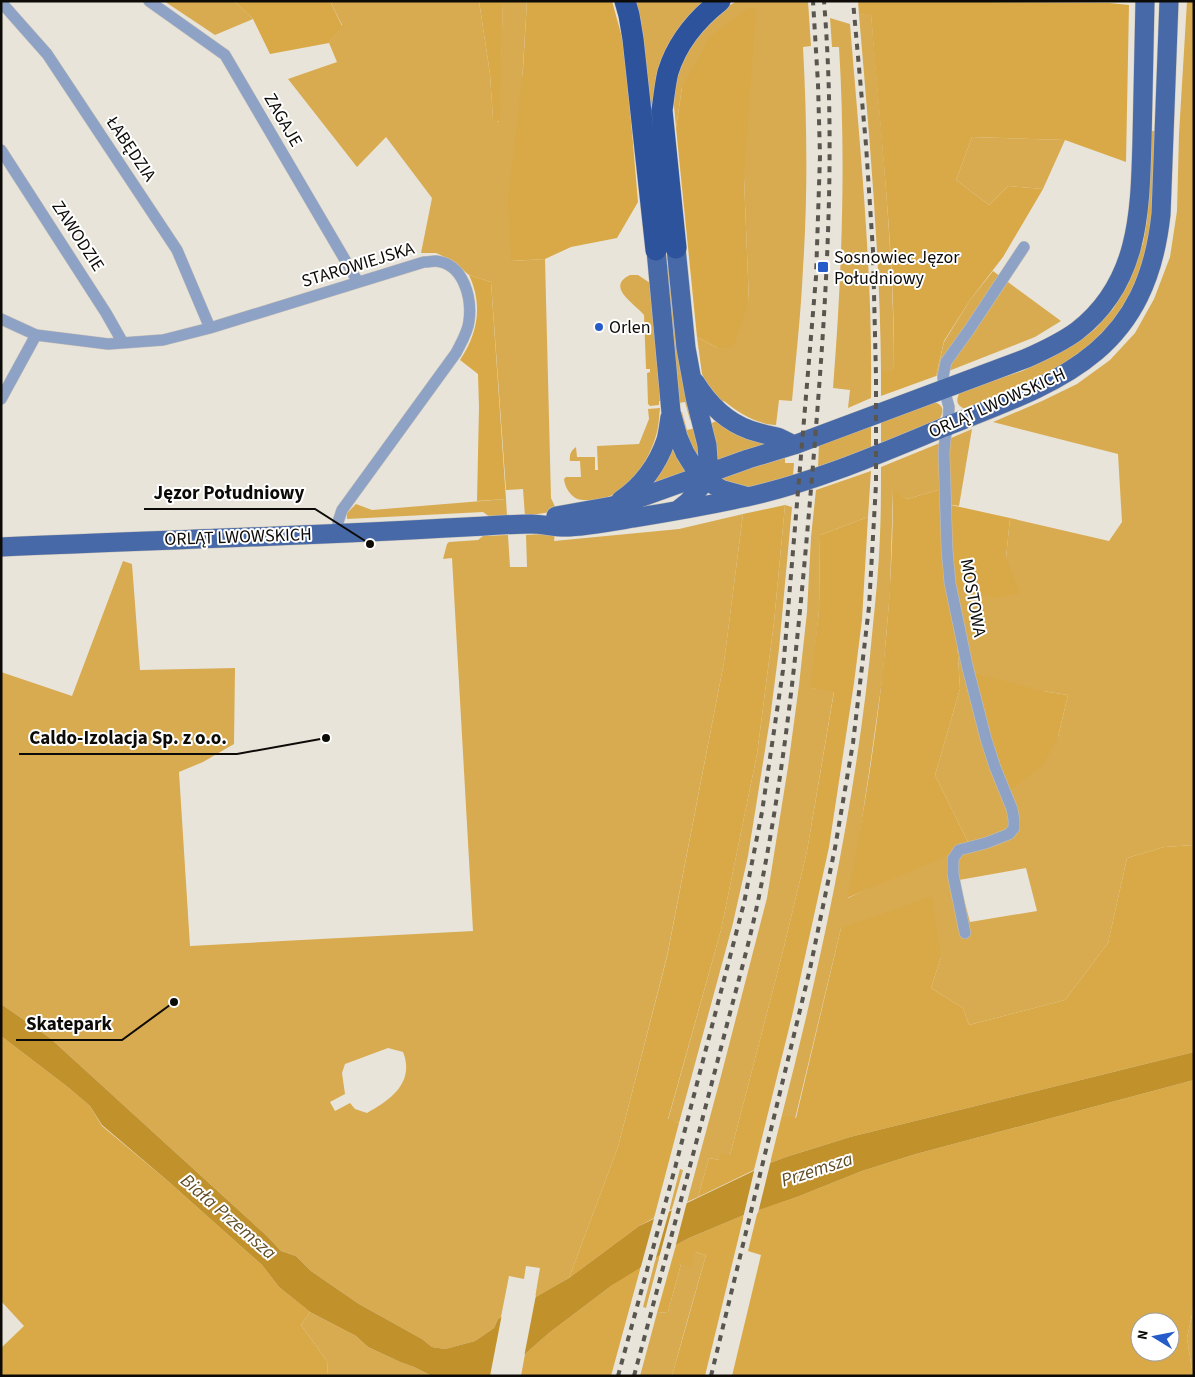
<svg xmlns="http://www.w3.org/2000/svg" width="1195" height="1377" font-family="'Source Sans 3',sans-serif">
  <style>
    .green { fill: #d8ab51; fill-rule: evenodd }
    .forest { fill: #d9a948; fill-rule: evenodd }
    .water { fill: #c1912b }
    .pier { fill: #e9e4da }
    .lines { fill: none; stroke-linecap: round; stroke-linejoin: round }
    .street-casing { stroke: #c6c1b8; stroke-width: 12 }
    .primary-casing { stroke: #c6c1b8; stroke-width: 20 }
    .highway-casing { stroke: #c6c1b8; stroke-width: 22 }
    .street { stroke: #8ea2c6; stroke-width: 11 }
    .primary { stroke: #4769a8; stroke-width: 19 }
    .highway { stroke: #2d539c; stroke-width: 21 }
    .rail { stroke: #595650; stroke-width: 4; stroke-dasharray: 6 6; stroke-linecap: butt }
    .poi-dot { fill: #255cc9; stroke: #fff; stroke-width: 2 }
    .labels { text-anchor: middle; dominant-baseline: central; stroke-width: 4; stroke-linejoin: round; paint-order: stroke }
    .street-label { font-size: 18px; fill: #0d0b08; stroke: #fff }
    .poi-label { font-size: 18px; fill: #0d0b08; stroke: #fff; text-anchor: start }
    .water-label { font-size: 19px; font-style: italic; fill: #614c24; stroke: #fff }
    .leader { fill: none; stroke: #0d0b08; stroke-width: 2 }
    .callout-dot { fill: #0d0b08; stroke: #fff; stroke-width: 2 }
    .callout-label { font-size: 19px; text-anchor: middle; font-weight: bold; fill: #0d0b08; stroke: #fff; stroke-width: 4; stroke-linejoin: round; paint-order: stroke }
  </style>
  <rect width="100%" height="100%" fill="#e9e4da"/>
  <path class="green" d="M164 1H234L253 19 215 35Z
    M330 1H479L490 74 493 119 499 122 503 1H527L511 261 545 259 551 498 557 511 525 516 523 489 506 490 491 282 469 275 451 260 436 253H421L432 198 386 137 357 167 288 79 337 62 329 43 342 25Z
    M632 1H707L686 22 658 161Z
    M737 1H808L811 46 803 47C807 120 808 194 803 268 801 313 796 357 792 401L779 400 776 425C756 424 739 413 724 401L720 403 709 388 702 374 697 337 718 348 749 302 744 178 682 87 676 128 674 106 675 85 681 64 691 46 720 11Z
    M1187 1H1194V845L1164 847 1127 858 1108 943 1065 1000 969 1025 963 1008 931 988 941 957 841 928 795 1119 782 1115C823 955 858 791 873 625 876 595 879 565 880 535 881 512 881 489 881 467L935 445 972 429 959 506 942 503V489L907 499 893 490 890 591 883 673 871 759 858 846 848 898 968 842 935 775 960 689 957 639 948 588 1006 558 1010 518 1109 541 1122 522 1118 454 993 422 1042 401 1077 384 1110 360 1135 333 1154 299 1170 257 1177 211 1179 134ZM1043 691 1068 695 1058 737ZM1026 868 1037 911 970 922 959 880Z
    M871 13C881 132 894 252 894 371H881C880 252 869 133 859 15Z
    M830 18 850 24C860 148 873 273 871 398L848 408 850 390 833 388C842 274 846 161 839 47H832Z
    M1150 131H1156L1152 223 1143 265 1125 304 1111 324 1078 356 1025 386 965 409C957 405 955 401 960 392L1022 371 1052 357 1075 344 1095 329 1113 309 1128 284 1143 243 1147 220Z
    M972 137 1065 140 1043 189 1008 186 989 205 956 180Z
    M667 265H669L693 420H690L685 402 679 403 666 266Z
    M993 271 1061 321 1035 337 936 376 944 342 970 300Z
    M630 275H638L650 283 662 401H659V405L650 406 648 404 647 373 650 372V369H646L644 315C635 304 605 287 630 275Z
    M933 402C944 404 945 412 938 421L881 443V421Z
    M660 408C659 416 659 424 657 432 650 460 629 493 599 500 594 501 588 500 583 500 573 500 565 489 564 479L566 477H581L580 461H570C569 455 571 450 576 447L577 457H595V470H598L597 446 639 444 649 419 648 409Z
    M680 412H682L687 430 696 428 704 463 694 459Z
    M718 420 767 442 768 446 718 463 708 425Z
    M871 424V448L818 467 819 444Z
    M671 444 690 472 647 487Z
    M785 458V463H794L793 476 749 487H734L717 477Z
    M871 471 868 517 820 535 819 611 811 688 834 691 807 851 782 955 730 1155 719 1160 709 1158 698 1197 687 1202 721 1076 767 898 788 767 799 685 807 612 811 537 816 490Z
    M506 499 507 516 490 517 483 512 347 519V513L356 504 372 510Z
    M785 505 792 507 779 649 770 719 748 856 733 923 679 1123 668 1120 721 930 757 754 774 622Z
    M743 514 724 662 667 956 618 1147 569 1278 535 1298 540 1268 526 1266 524 1279 509 1276 501 1317 498 1319 494 1328 475 1341 445 1349 432 1347 422 1339 359 1304 311 1271 296 1256 281 1251 267 1236 50 1038 1 1004V672L72 696 123 561 132 564 140 670 235 668 234 744 203 762 179 772 190 946 473 931 452 558 443 559 447 544 449 542 478 540 483 536 508 535 510 567H527L526 535 555 533 554 541 679 529ZM388 1048 403 1052C415 1082 391 1100 367 1113L355 1109 350 1103 335 1111 330 1102 345 1094 342 1073 345 1064Z
    M680 1169 683 1170 672 1209 669 1211Z
    M695 1252 706 1255 688 1318 672 1376H640L657 1313 668 1312 681 1264Z
    M660 1255 646 1308 643 1307 656 1257Z
    M1194 1305V1376H1193L1187 1338Z
    M310 1312 356 1336 368 1347 400 1362 414 1367 432 1376H328L327 1361 301 1325Z"/>
  <path class="forest" d="M234 1H330L342 26 329 43 270 54 253 19Z
    M479 1H503L500 122 493 120 490 74Z
    M527 1H612L623 41 630 108 638 202 617 238 571 247 545 259 511 261 508 200 523 69Z
    M858 1 1110 3 1129 5 1126 162 1065 140 972 137 956 180 989 205 1008 186 1043 189 1003 257 970 300 944 341 936 376 881 396V371H894C895 252 880 133 871 14L859 15Z
    M748 8 756 10 744 178 749 302 733 347 718 348 697 337 676 128 682 87 710 37Z
    M469 275 491 282 506 499 477 501 479 407 478 374 460 360C478 333 483 305 469 275Z
    M893 489 907 499 942 489V503L1010 518 1006 558 1020 593 996 598 949 588 957 639 960 689 935 775 968 842 942 858 847 898C874 764 893 627 893 489Z
    M785 505 774 622 757 754 721 930 668 1119 679 1123 654 1218 639 1226 569 1278 618 1147 667 957 724 662 743 514Z
    M868 517 862 620 854 683 829 847 792 1016 754 1170 698 1197 709 1158 719 1160 721 1153 730 1155 782 955 807 851 834 692 810 688 819 611 820 535Z
    M973 673 1043 691 1068 695 1058 737 1043 765 1011 790 991 746Z
    M1194 845V1052L850 1137 786 1157 770 1163 782 1115 796 1118 841 928 932 896 941 957 931 988 963 1008 969 1025 1065 1000 1108 943 1127 858 1164 847Z
    M1 1036 69 1088 90 1106 102 1126 169 1182 262 1265 279 1287 310 1312 301 1325 327 1361 328 1376H1V1348L24 1326 1 1301Z
    M1194 1080V1305L1187 1338 1193 1376H732L761 1255 748 1251 758 1210 797 1197 862 1171 916 1154ZM1140 1322H1170V1352H1140Z
    M744 1215 705 1376H672L706 1255 695 1252 691 1267 681 1264 668 1312 657 1313 676 1245 689 1238Z
    M641 1266 611 1376H521L525 1354 549 1333 611 1286Z"/>
  <path class="water" d="M1 1004 50 1038 267 1236 281 1251 296 1256 311 1271 359 1304 422 1339 432 1347 445 1349 475 1341 494 1328 498 1319 569 1278 639 1226 770 1163 786 1157 850 1137 1194 1052V1080L916 1154 862 1171 797 1197 744 1215 689 1238 676 1245 611 1286 549 1333 525 1354 493 1376H432L414 1367 400 1362 368 1347 356 1336 310 1312 279 1287 262 1265 169 1182 102 1125 90 1106 69 1088 1 1036Z"/>
  <path class="pier" d="M771 1160 758 1213 743 1218 755 1167Z
    M688 1198 675 1248 659 1258 673 1206Z
    M670 1208 655 1261 640 1270 655 1215Z
    M536 1295 524 1357 497 1376H490L502 1314Z"/>
  <g class="lines">
    <defs>
      <path id="street" d="M149 1 225 55 358 282
        M1 2 47 54 177 250 210 328
        M1 150 106 313 123 343
        M1 319 36 335 108 344 163 340 210 328 424 262C428 262 433 261 436 261 464 264 472 298 469 321 468 332 461 343 456 353L342 510 338 522V533
        M1 399 36 335
        M965 933 953 874V859L959 850 986 843 1009 834 1014 828V820L1012 809 995 767 986 739 967 665 950 583 947 550 944 453 945 439 948 426 949 407 944 389 943 377 946 362 969 330 1024 247"/>
      <path id="primary" d="M676 248 686 348 695 397 707 445 708 460 702 485 688 502 678 510
        M656 250 671 412 678 437 685 453 695 469 704 475 710 483 723 490 745 496
        M695 382C708 403 727 422 750 430 759 433 768 435 777 437 783 439 789 443 794 445
        M621 500C642 486 658 464 666 440 668 433 669 424 670 417
        M556 516 612 506 642 497 748 459 794 445 1027 358C1045 350 1062 342 1077 331 1139 283 1140 213 1142 141 1143 95 1144 48 1145 1
        M1 547C156 540 311 536 466 527 488 526 509 524 531 524 544 524 556 528 569 527 590 526 612 522 633 518 671 512 710 505 747 497 815 482 879 454 942 428 1058 382 1146 356 1161 214L1169 1"/>
      <path id="highway" d="M625 1 629 15 633 39 656 250
        M676 248 662 110C664 97 665 84 668 72 677 43 697 19 720 1"/>
    </defs>
    <use href="#street" class="street-casing"/>
    <use href="#primary" class="primary-casing"/>
    <use href="#highway" class="highway-casing"/>
    <use href="#street" class="street"/>
    <use href="#primary" class="primary"/>
    <use href="#highway" class="highway"/>
    <path class="rail" d="M618 1376 675 1168 744 903 762 812 783 670 816 277 820 156 818 84 813 1
      M634 1376C664 1265 693 1155 722 1044 734 996 748 949 758 901 787 762 800 619 812 477 825 319 837 160 824 1
      M711 1376 810 969 835 848 853 743 869 607 876 484V376L873 251 866 145 853 1"/>
  </g>
  <g class="poi-dot">
    <rect x="817" y="261" width="12" height="12" rx="2.5"/>
    <circle cx="599" cy="327" r="5"/>
  </g>
  <g class="labels">
    <g class="street-label">
      <text transform="translate(283 120) rotate(60)">ZAGAJE</text>
      <text transform="translate(131 149) rotate(56)">ŁABĘDZIA</text>
      <text transform="translate(78 236) rotate(57)">ZAWODZIE</text>
      <text transform="translate(358 265) rotate(-17)">STAROWIEJSKA</text>
      <text transform="translate(997 403) rotate(-24)">ORLĄT LWOWSKICH</text>
      <text transform="translate(238 537) rotate(-2)">ORLĄT LWOWSKICH</text>
      <text transform="translate(973 598) rotate(80)">MOSTOWA</text>
    </g>
    <g class="poi-label">
      <text x="834" y="257">Sosnowiec Jęzor<tspan x="834" dy="21">Południowy</tspan></text>
      <text x="609" y="327">Orlen</text>
    </g>
    <g class="water-label">
      <text transform="translate(817 1170) rotate(-18)">Przemsza</text>
      <text transform="translate(228 1217) rotate(41)">Biała Przemsza</text>
    </g>
  </g>
  <path class="leader" d="M370 544L315 509H144M326 738L237 754H19M174 1002L122 1040H16"/>
  <g class="callout-dot">
    <circle cx="370" cy="544" r="5"/>
    <circle cx="326" cy="738" r="5"/>
    <circle cx="174" cy="1002" r="5"/>
  </g>
  <g class="callout-label">
    <text x="229" y="499">Jęzor Południowy</text>
    <text x="128" y="744">Caldo-Izolacja Sp. z o.o.</text>
    <text x="69" y="1030">Skatepark</text>
  </g>
  <rect width="1195" height="1377" fill="none" stroke="#0d0b08" stroke-width="5"/>
  <g transform="translate(1155 1337) rotate(280)"><circle r="24" fill="#ffffff" stroke="#9e9d9c"/>
  <path d="M0-4L9 19L0 12L-9 19Z" fill="#255cc9"/>
  <text y="-8" font-size="14" font-weight="bold" text-anchor="middle" fill="#0d0b08">N</text>
  </g>
</svg>
